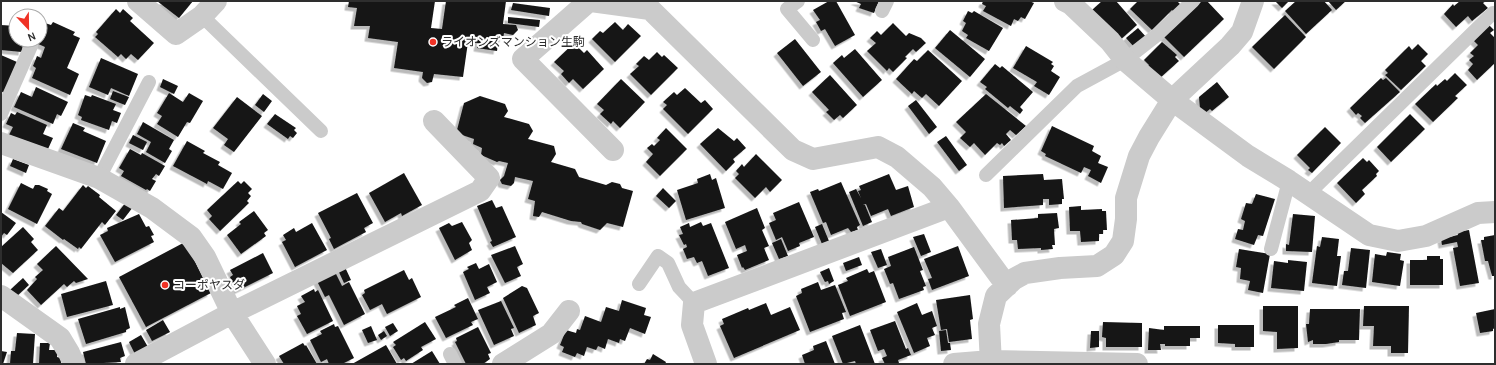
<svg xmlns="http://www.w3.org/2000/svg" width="1496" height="365" font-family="Karla,'Noto Sans JP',sans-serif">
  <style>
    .building { fill: #151515; filter: url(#shadow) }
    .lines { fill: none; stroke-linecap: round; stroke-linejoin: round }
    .service { stroke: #cbcbcb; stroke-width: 14 }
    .minor { stroke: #cbcbcb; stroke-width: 22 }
    .poi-dot { fill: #f03225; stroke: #fff; stroke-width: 1.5 }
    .labels { text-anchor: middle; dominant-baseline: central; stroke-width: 4; stroke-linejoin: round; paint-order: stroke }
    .poi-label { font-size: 12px; fill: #2e2e2e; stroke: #fff; text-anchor: start }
  </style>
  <defs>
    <filter id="shadow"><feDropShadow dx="-3.5" dy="3.5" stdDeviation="0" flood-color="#0004"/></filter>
  </defs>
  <rect width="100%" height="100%" fill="#fff"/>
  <path class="building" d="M157 1H193L179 18Z
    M349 1H435L431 28 442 29 446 1H506L503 24 516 25 518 30 513 35 504 33 503 39 499 38 497 51 477 48 478 43 468 42 463 77 434 74 432 82 427 83 422 78 423 72 394 68 398 42 368 38 370 26H354L357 8 348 7Z
    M829 1H836L855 35 835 46 825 29 821 31 816 22 820 20 813 10Z
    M854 1H879L874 13 859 8 861 4Z
    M983 1H1029L1034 3 1025 19 1021 17 1018 21 1014 19 1011 26 983 11 986 6 982 4Z
    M1102 1H1116L1137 25 1119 41 1092 10Z
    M1138 1H1177L1182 6 1175 13 1172 10 1152 30 1130 9Z
    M1202 1H1207L1224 19 1184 57 1164 37Z
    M1275 1H1289L1282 8Z
    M1296 1H1324L1332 10 1306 34 1285 11Z
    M1328 1H1346L1336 10Z
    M1460 1H1486L1483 3 1488 8 1472 21 1468 16 1456 27 1444 14 1453 4 1454 6Z
    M513 3 550 8 549 16 511 10Z
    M116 9 120 13 123 9 133 18 130 21 154 43 138 60 131 54 126 59 121 54 118 57 95 37 98 34 96 32Z
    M968 11 972 13 974 11 1003 28 989 51 966 38 968 35 962 31 966 23 963 21Z
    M1285 15 1306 37 1274 69 1252 47Z
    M508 17 540 20 539 27 508 23Z
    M53 22 75 32 73 35 80 38 67 68 79 74 70 95 32 78 36 68 33 66 37 56 41 58 45 47 36 43 37 40H40V34L45 23 51 25Z
    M615 22 623 30 628 24 641 36 615 62 592 39 600 31 603 33Z
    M893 23 906 36 909 33 921 38 926 43 916 52 913 49 905 57 907 58 893 72 889 68 887 71 867 51 876 43 870 38 877 31 881 35Z
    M1487 23 1494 30 1490 33 1495 38V63L1477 80 1468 70 1473 64 1469 60 1474 56 1470 53 1478 45 1471 38Z
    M1 25 16 26V40H21L20 44H23L22 52 1 50Z
    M1138 28 1147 38 1135 48 1126 38Z
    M950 30 985 59 970 77 935 48Z
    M795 39 821 72 803 86 777 53Z
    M1162 42 1177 55 1175 57 1179 61 1160 78 1146 68 1149 65 1144 60Z
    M574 43 584 53 587 50 604 69 583 89 573 79 569 83 561 74 564 71 554 62Z
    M1418 44 1428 54 1421 61 1426 66 1401 90 1385 75 1388 73 1385 70 1409 46 1412 50Z
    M1026 46 1053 62 1051 64 1054 66 1051 71 1060 77 1049 95 1034 86 1037 82 1013 68Z
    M855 49 882 80 863 97 833 63 842 55 844 58Z
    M928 50 962 81 939 106 926 94 922 98 914 91 912 94 896 79 914 59 917 61Z
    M657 52 662 57 664 55 678 68 651 95 630 74 639 66 636 64 644 56 649 60Z
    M1 55 17 62 4 93 1 91Z
    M101 58 138 74 129 96 111 88 108 95 89 87Z
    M995 64 1000 68 1002 66 1033 92 1020 107 1023 110 1020 114 1010 106 1008 108 985 89 987 87 980 82Z
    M1455 73 1467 85 1455 96 1458 98 1433 122 1415 104 1436 84 1437 86 1445 79 1447 81Z
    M830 75 857 105 843 118 840 115 834 120 826 112 829 110 812 92Z
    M1381 78 1383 80 1386 78 1400 92 1365 123 1360 118 1362 116 1358 113 1356 115 1350 108Z
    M163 79 178 86 174 94 160 87Z
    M621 79 645 102 620 128 613 121 611 124 600 114 604 110 597 104Z
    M1217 82 1229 97 1212 111 1210 109 1204 114 1200 109 1199 97Z
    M36 87 68 102 61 116 57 114 53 124 14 107 21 92 32 97Z
    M685 88 701 103 705 100 713 109 688 134 663 109 667 105 663 102 674 92 677 95Z
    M113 91 129 97 125 105 110 99Z
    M169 93 183 102 189 93 203 101 190 123 187 122 178 137 157 124 162 116 157 113Z
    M263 94 272 101 264 112 255 105Z
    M986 94 1026 126 1016 135 1010 130 1006 134 1011 140 1004 146 1002 143 1000 145 997 143 985 155 974 143 970 147 960 138 966 132 956 122Z
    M85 95 91 97 92 95 116 104 113 110 121 113 117 123 112 121 109 130 81 120 82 117 78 115Z
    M480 96 505 104 508 111 504 117 529 124 533 131 528 139 554 146 556 154 551 162 575 169 579 177 606 185 612 182 620 184 622 188 633 191 623 227 607 223 600 230 582 224 581 222 571 221 542 212 539 217 533 216 535 201 528 199 533 181 515 177 514 183 511 186 502 184 500 180 504 176 508 163 499 161 497 162 481 155 482 148 473 144 474 139 459 134 457 130 464 103Z
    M237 97 262 116 234 152 224 145 228 139 213 128Z
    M916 100 937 127 929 134 908 106Z
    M17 112 47 125 43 134 53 138 48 149 9 135 13 127 6 124 11 113 15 115Z
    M275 114 296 128 294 130 297 133 293 138 290 136 288 139 267 124Z
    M1410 114 1425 129 1391 162 1377 147Z
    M143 122 174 140 169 149 172 151 165 163 146 152 151 142 137 134Z
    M73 123 85 128 83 131 106 141 97 163 61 149Z
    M1052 126 1094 146 1092 151 1101 156 1098 163 1108 167 1101 183 1088 176 1091 170 1084 167 1081 173 1045 156 1046 154 1041 151Z
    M1325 127 1341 143 1312 173 1308 170 1310 168 1297 155Z
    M666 128 687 149 660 176 646 162 653 154 647 148 652 144 654 146 660 140 657 138Z
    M718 128 734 141 737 138 746 148 733 159 735 162 726 171 700 144Z
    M133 135 147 142 143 150 129 143Z
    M946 136 967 165 959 171 937 142Z
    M187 141 205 151 203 153 220 162 218 165 232 173 223 189 208 181 207 184 173 166Z
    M130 149 141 155 142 153 165 166 159 176 156 174 152 179 156 181 150 191 147 189 146 190 121 176 124 171 119 168Z
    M756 154 782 180 770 192 766 187 755 198 735 178 739 174 736 171 742 164 744 167Z
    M1363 158 1367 162 1369 160 1379 171 1376 174 1377 176 1362 190 1365 194 1356 203 1337 183Z
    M13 159 29 165 26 173 10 166Z
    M404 173 422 205 402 216 401 213 385 222 369 193Z
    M710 174 712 180 716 178 725 208 686 220 677 190 698 183 697 179Z
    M889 174 896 190 908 186 914 207 891 216 888 209 871 216 866 204 863 205H865L872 222 863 226 849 192 856 189 861 198 858 191 861 190 859 186Z
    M1043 174 1044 180 1062 179 1064 199H1062V204L1049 205V199H1043V205L1004 208 1003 176Z
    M238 181 241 184 244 181 252 189 248 193 251 196 247 201 249 203 220 231 209 219 212 216 207 210Z
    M841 182 860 225 857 227 858 230 851 232 848 228 831 235 826 222 823 223 810 192 818 189 819 191Z
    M21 183 33 189 35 185H39L48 189 47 191 52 194 37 224 8 209Z
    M83 185 86 188 88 186 100 195 99 197 116 211 105 225 102 222 81 249 79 247 78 249 64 239 63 240 45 226 59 208 63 211Z
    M663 188 676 201 669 208 656 196Z
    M357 193 373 223 364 228 366 232 334 249 329 239 331 238 318 213Z
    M1256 194 1275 199 1263 236 1258 235 1254 245 1235 239 1238 229 1243 230 1245 221 1241 219 1246 203 1252 204Z
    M492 200 496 208 502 206 516 237 493 247 490 242 492 241 477 206Z
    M126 202 133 207 123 220 116 215Z
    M799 202 814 237 799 243 800 246 788 251 782 237 776 240 769 223 776 220 773 213Z
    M1081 206V210L1102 209V211H1106L1107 230H1103V234H1099V241L1081 242 1080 231H1070L1069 207Z
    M757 208 765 228 762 230 769 246 764 248 769 260 745 270 743 267 742 268 737 255 747 251 745 245 736 249 725 222Z
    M254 211 268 230 264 233 266 236 241 254 227 235 241 224 239 222Z
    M1 212 16 223 7 235 4 233 1 237Z
    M1057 213 1059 228 1054 229 1055 245H1052L1053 249 1041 250V248L1018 249 1017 240H1012L1011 220 1038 218V214Z
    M139 214 146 227 149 226 154 235 151 236 154 242 115 262 100 235 108 231 107 228Z
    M1293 214 1315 216 1312 252 1286 251V244L1289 245Z
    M462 222 472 240 469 243 472 250 455 260 439 228 449 223 452 226Z
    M701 222 703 226 711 223 729 268 708 276 702 261 697 263 694 257 687 259 683 249 687 247 686 244 684 245 679 235 683 234 680 227 689 223 690 227Z
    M312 223 327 250 295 267 282 242 286 240 283 235 294 228 296 232Z
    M822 224 829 241 822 244 815 227Z
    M23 227 34 239 31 242 38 250 13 273 1 263V247Z
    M1469 230 1479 283 1460 286 1453 248 1458 247 1457 242 1442 245 1441 239 1458 235 1457 232Z
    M924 234 931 252 921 256 913 237Z
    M1495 235V276H1492L1488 261H1485L1481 240H1484V237Z
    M1322 237 1339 239 1337 256H1341L1337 286 1312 283 1317 246 1320 247Z
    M781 239 788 256 779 259 772 243Z
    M185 242 211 293 146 327 119 277Z
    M56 246 88 279 76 283 74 281 67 287 64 284 41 305 27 290 37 279 35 277 43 270 37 264Z
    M515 246 523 264 517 267 521 276 505 283 491 255Z
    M958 246 969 276 932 290 928 279 932 278 924 259Z
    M914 247 923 270 920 271 926 286 923 287 924 290 899 299 893 283 890 284 884 269 891 266 888 257Z
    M1351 248 1370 250 1366 288 1342 285 1344 271H1348Z
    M881 249 887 265 878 268 871 252Z
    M1239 249 1270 254 1263 293 1248 290 1250 281 1240 279 1241 268 1236 267Z
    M1387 252 1401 254 1400 260 1404 261 1400 286 1372 282 1375 254 1386 256Z
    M263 253 273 273 237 291 230 277 233 275 230 270Z
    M1427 256H1440V259H1443V285H1410V260H1427Z
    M859 257 862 265 846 271 843 263Z
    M1288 260 1307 262 1304 291 1271 288 1274 261 1288 263Z
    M476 263 479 269 489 264 497 282 487 287 490 293 475 300 463 272 469 269 467 267Z
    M344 265 351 280 344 283 337 268Z
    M829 268 834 281 829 284 828 281 825 282 820 272Z
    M867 269 869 273 874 271 886 302 850 316 838 285 848 281 846 278Z
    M334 270 342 286 349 282 365 314 344 325 329 295 325 297 316 279Z
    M404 270 409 280 412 278 421 297 387 314 382 304 370 310 362 295 365 293 364 290Z
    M23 278 29 285 17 296 10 290Z
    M106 281 113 305 67 317 61 294Z
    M818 282 821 290 835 285 846 312 842 313 844 319 810 332 796 296 802 293 801 289Z
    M522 286 527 288 539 313 533 316 536 325 519 333 503 298Z
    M314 289 315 292 318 290 333 321 307 334 297 316 301 314 297 306 305 302 301 296Z
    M970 295 973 319 970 320 972 339 949 342 947 329 941 330 936 300Z
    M468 298 478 319 471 322 473 325 446 338 435 317 456 307 454 305Z
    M622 300 646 308 644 315 651 317 645 334 630 328 625 341 620 339 619 343 608 339 605 349 598 346 596 350 587 347 584 356 577 353 575 357 562 352 564 347 560 345 566 330 576 333 577 329 580 330 585 316 601 322 606 307 619 311Z
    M501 301 514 328 511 329 514 336 494 345 478 310Z
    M766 303 771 315 790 307 800 330 734 358 720 326 724 324 722 319 748 308 749 310Z
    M917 303 922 315 932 311 937 326 932 328 935 335 927 338 930 346 914 353 897 312Z
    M1263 306H1298V348L1277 349V332L1263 331Z
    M1364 306H1409L1408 353H1391V346H1373L1374 326H1363Z
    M120 307V309L125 307 130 328 126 330V332L86 344 78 319Z
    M1310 309H1360L1359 340H1339V342L1326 344H1313V340L1308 342 1306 324H1309Z
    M1495 309V328L1493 329V331L1480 333 1476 313Z
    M163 320 170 332 152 341 146 330Z
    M895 321 906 349 908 348 911 355 898 360 899 363 897 364H885L882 358 887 356 884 349 878 351 870 330Z
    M425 322 436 339 421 347 423 350 406 361 404 358 401 360 393 347 396 345 393 342Z
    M1103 322 1142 323V347H1106V338L1102 337Z
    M393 323 398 331 390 336 385 327Z
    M334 324 335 327 338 326 354 358 342 364H329L327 359 321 362 310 340 322 334 320 331Z
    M860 325 875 364H856L855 361 843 364 832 336Z
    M1218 325H1254V347H1235V344L1218 343Z
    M371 326 377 340 368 343 362 330Z
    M1164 326H1200V338H1190V346H1165V344H1160L1161 350H1148L1149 328 1164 330Z
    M478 327 491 353 488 354 490 359 483 364H466L455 342 457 341 456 338Z
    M946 330 948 343H950L951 350 941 351 939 331Z
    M384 331 387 336 381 340 378 335Z
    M1091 331H1099V347L1090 348Z
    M17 333 35 334 33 364H10L11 351H15Z
    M141 335 148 347 135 354 129 342Z
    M826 341 835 364H805L802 355 814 350 813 346Z
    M121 342 125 356 120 358 121 362 86 364 83 352Z
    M40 343H50L49 350H58L57 357 61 358V364H39Z
    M303 343 305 346 306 345 317 364H284L279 356Z
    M386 345 397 364H352Z
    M1 351 7 352 3 364H1Z
    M432 351 440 364H411Z
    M653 354 666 362 665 364H644L647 359 650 360Z"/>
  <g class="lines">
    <path class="service" d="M798 1 787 9 813 40
      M882 11 887 1
      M202 16 321 131
      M1 114 31 46
      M986 175 1077 86 1125 60 1157 35 1193 1
      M99 178 149 82
      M1308 194 1493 13
      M1271 249 1289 181
      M639 284 658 256 668 263 679 287 694 303
      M450 354 455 364"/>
    <path class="minor" d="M138 1 176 34 202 16 216 1
      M589 1 523 59 613 150
      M591 1 650 9 793 150 813 159 878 147 897 157 932 187 949 207 1007 286
      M1065 1 1071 4 1110 41 1125 60 1172 100 1248 156 1289 181 1369 235 1398 241 1426 236 1478 213 1495 212
      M1 143 99 178 152 208 191 237 205 257 232 313 265 364
      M1 296 60 338 69 353 74 364
      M136 364 232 313 480 191 489 178 434 121
      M503 364 551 334 569 311
      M706 364 692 325 694 303 949 207
      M954 364 991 361 1137 364
      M991 364 989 324 996 296 1014 279 1025 273 1060 268 1097 266 1114 255 1123 241 1126 219V198L1139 156 1149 137 1172 100 1230 46 1242 32 1253 1"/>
  </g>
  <g class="poi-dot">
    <circle cx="433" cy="42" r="4"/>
    <circle cx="165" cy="285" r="4"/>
  </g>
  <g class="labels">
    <g class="poi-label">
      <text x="441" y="42">ライオンズマンション生駒</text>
      <text x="173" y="285">コーポヤスダ</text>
    </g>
  </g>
  <rect width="1496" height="365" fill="none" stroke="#2e2e2e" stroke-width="4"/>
  <g transform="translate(28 28) rotate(158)"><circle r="19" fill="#ffffff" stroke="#ababab"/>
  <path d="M0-3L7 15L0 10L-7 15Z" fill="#f03225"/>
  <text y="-6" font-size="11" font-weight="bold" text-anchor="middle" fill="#2e2e2e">N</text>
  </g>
</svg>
